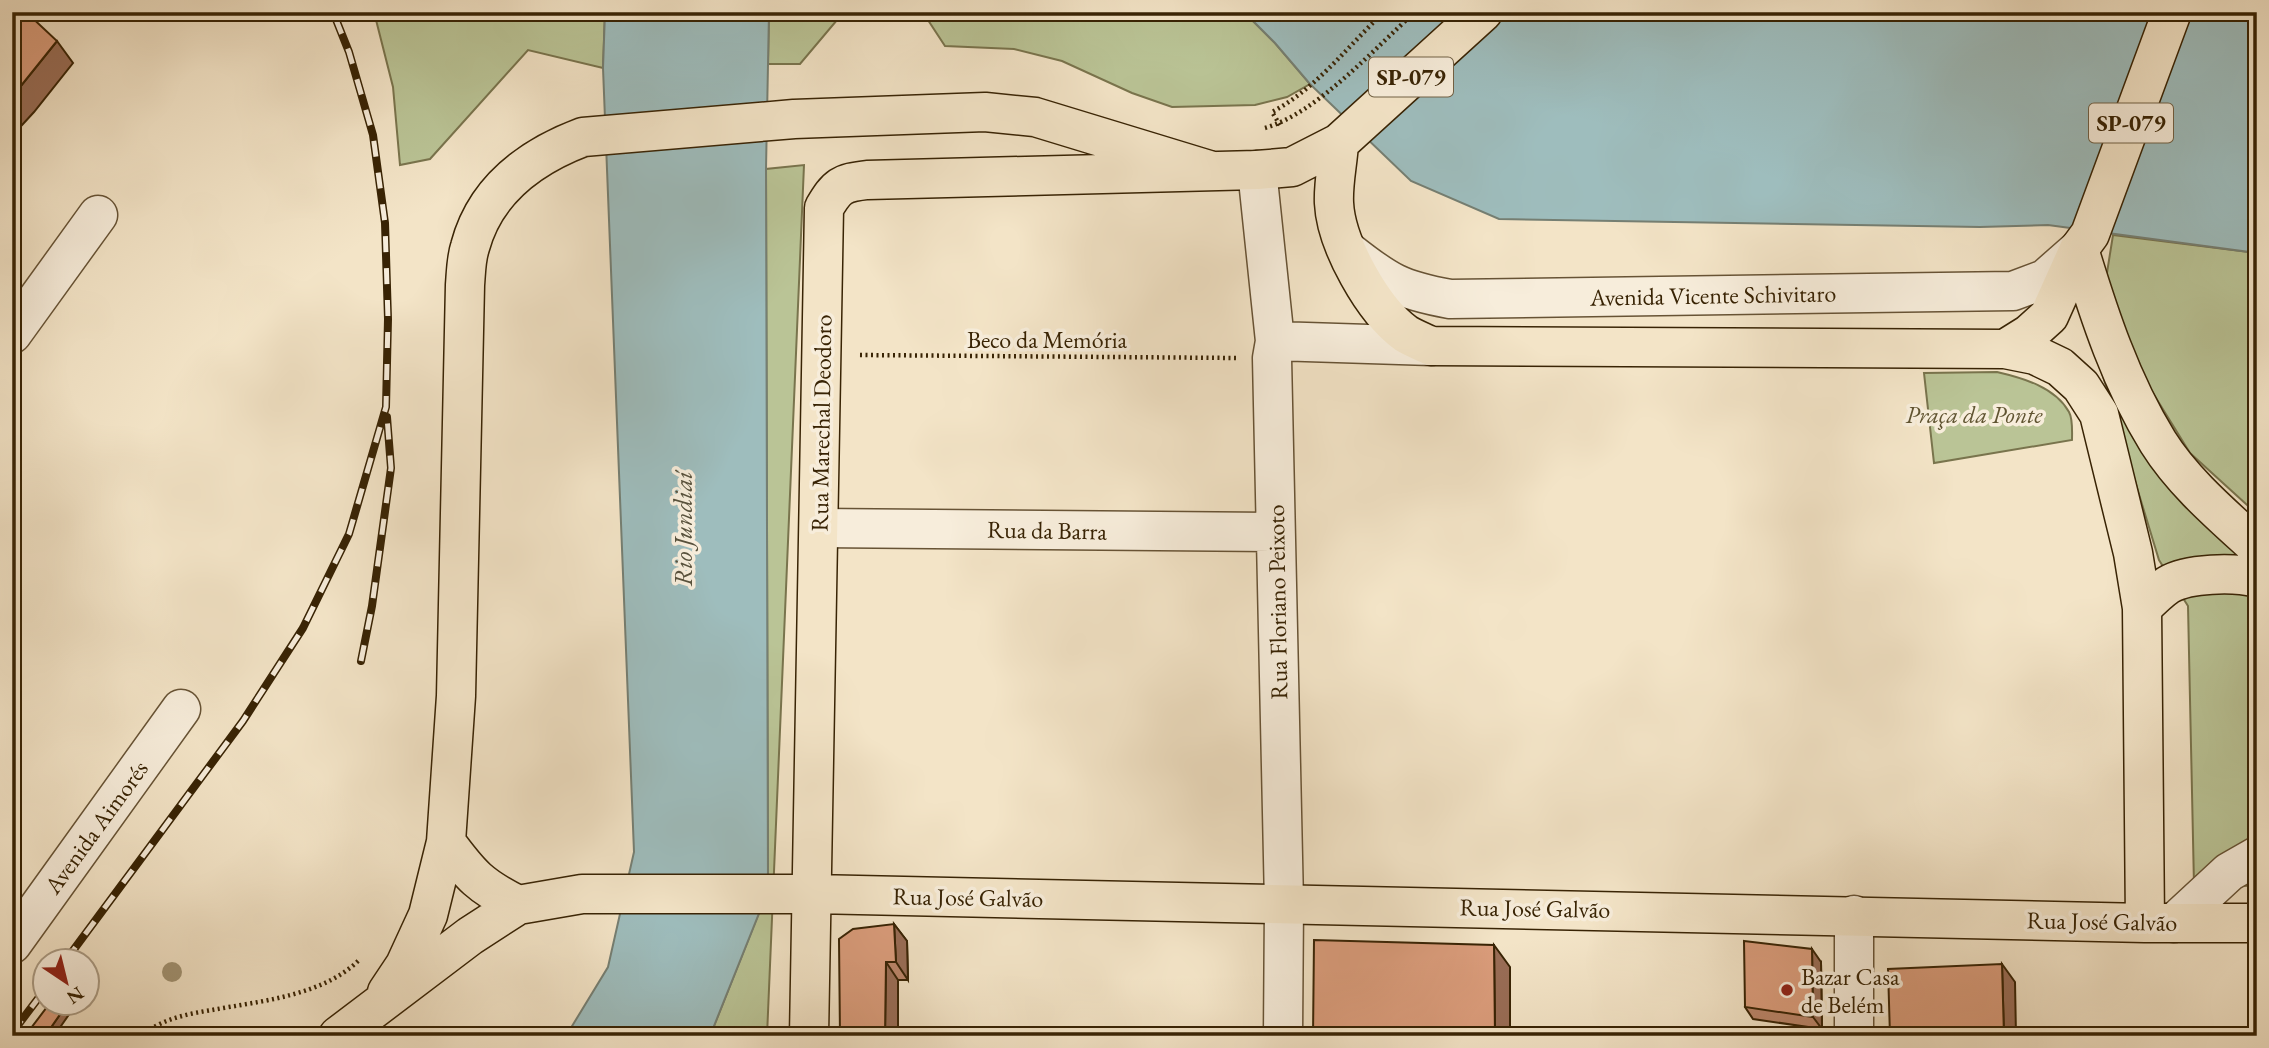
<svg xmlns="http://www.w3.org/2000/svg" width="2269" height="1048" font-family="'EB Garamond',serif">
  <style>
    .green { fill: #bac496; stroke: #79744d; stroke-width: 2 }
    .water { fill: #9ebdbd; stroke: #757f73; stroke-width: 2 }
    .lines { fill: none; stroke-linecap: round; stroke-linejoin: round }
    .minor-casing { stroke: #675335; stroke-width: 41 }
    .major-casing { stroke: #382304; stroke-width: 41 }
    .path { stroke: #382304; stroke-width: 4.5; stroke-dasharray: 2 3.5; stroke-linecap: butt }
    .minor { stroke: #f7eddb; stroke-width: 38 }
    .major { stroke: #f3e4c7; stroke-width: 38 }
    .rail-casing { stroke: #382304; stroke-width: 8 }
    .rail { stroke: #f7eddb; stroke-width: 5; stroke-dasharray: 16; stroke-linecap: butt }
    .tree { fill: #a29474 }
    .wall { fill: #bb866a; stroke: #382304; stroke-width: 2 }
    .shaded-wall { fill: #996d56; stroke: #382304; stroke-width: 2 }
    .building { fill: #da9c7b; stroke: #382304; stroke-width: 2 }
    .poi-dot { fill: #8f2418; stroke: #f7eddb; stroke-width: 2.5 }
    .labels { text-anchor: middle; dominant-baseline: central; stroke-width: 7; stroke-linejoin: round; paint-order: stroke }
    .shield { fill: #f7eddb; stroke: #716044; stroke-width: 2 }
    .shield-label { font-size: 23px; font-weight: bold; fill: #382304 }
    .street-label { font-size: 24px; fill: #382304; stroke: #f7eddb }
    .park-label { font-size: 24px; font-style: italic; fill: #5f5330; stroke: #f7eddb }
    .poi-label { font-size: 24px; fill: #382304; stroke: #f7eddb; text-anchor: start }
    .water-label { font-size: 26px; font-style: italic; fill: #57513c; stroke: #f7eddb }
  </style>
  <rect width="100%" height="100%" fill="#f3e4c7"/>
  <filter id="stains"><feTurbulence type="fractalNoise" baseFrequency=".00286" numOctaves="4"/><feColorMatrix values="0 0 0 0 .2 0 0 0 0 .09 0 0 0 0 .02 0 0 0 .5 -.17"/></filter>
  <radialGradient id="worn" r=".72"><stop offset=".6" stop-color="#630" stop-opacity="0"/><stop offset="1" stop-color="#630" stop-opacity=".3"/></radialGradient>
  <path class="green" d="M374 12H605L603 68 528 50 430 159 400 165 393 87Z
    M769 12H1244L1275 43 1310 84 1287 97 1255 105 1172 107 1132 93 1062 61 1014 49 945 46 924 14 837 20 800 64H768Z
    M804 165 767 1036H710L768 890 766 169Z
    M2113 235 2257 253V514L2190 453 2143 377 2106 279Z
    M1997 372C2023 378 2055 387 2069 412 2073 419 2072 432 2072 440L1934 463 1924 373Z
    M2102 373 2257 565V886L2194 885 2188 606 2159 560Z"/>
  <path class="water" d="M605 12H769L766 169 768 891 710 1036H566L608 967 634 852 603 68Z
    M1244 12H2257V253L2048 225 1980 227 1499 219 1411 181 1310 84 1275 43Z"/>
  <g class="lines">
    <defs>
      <path id="minor" d="M1257 170 1275 341 1272 358 1284 903 1283 1036
        M1348 251C1387 282 1400 290 1450 299L2013 291 2045 279 2079 249
        M12 334 98 215
        M1275 341 1431 346
        M819 528 1275 532
        M2174 923 2229 872 2257 856
        M12 944 181 709
        M1854 1036V915"/>
      <path id="major" d="M1339 143C1338 162 1333 183 1334 203 1336 244 1373 310 1406 334 1414 339 1423 342 1431 346L2005 349 2035 355 2060 367 2081 386 2099 414 2133 553 2142 608 2145 923
        M2079 249C2099 315 2121 382 2158 442 2183 482 2222 515 2257 547
        M2005 349 2029 334 2049 316 2079 249 2090 234 2172 12
        M2142 608C2150 600 2159 591 2168 585 2188 573 2234 572 2257 578
        M446 842C471 876 480 886 518 905
        M387 992 405 965 428 915 446 842 456 696 465 285C466 273 466 259 470 247 485 190 530 157 583 137L794 119 985 112 1035 117 1209 170
        M338 1036 470 936 518 905 582 894H813L2145 923H2257
        M809 1036 824 208C837 186 841 183 867 180L1257 170 1292 167 1339 143 1483 12"/>
    </defs>
    <use href="#minor" class="minor-casing"/>
    <use href="#major" class="major-casing"/>
    <path class="path" d="M1280 125 1272 112C1316 89 1348 46 1384 12
      M1265 128C1317 113 1374 49 1415 12
      M860 355 1236 358
      M141 1036C161 1019 187 1014 212 1010 260 1001 324 996 360 959"/>
    <use href="#minor" class="minor"/>
    <use href="#major" class="major"/>
    <defs>
      <path id="rail" d="M361 661 372 606 391 468 387 417
        M66 960 243 721 303 628 349 534 386 407 388 319 385 223 373 135 349 52 333 12
        M12 1033 46 988"/>
    </defs>
    <use href="#rail" class="rail-casing"/>
    <use href="#rail" class="rail"/>
  </g>
  <circle class="tree" cx="172" cy="972" r="10"/>
  <path class="wall" d="M894 924 907 941 908 980H898V1036H840Z
    M1821 962 1822 1029 1753 1019 1745 1007Z"/>
  <path class="shaded-wall" d="M57 41 73 63 34 112 12 136V97Z
    M894 924 907 941 908 980 896 962Z
    M1494 945 1510 967V1036H1495Z
    M1812 949 1821 962 1822 1029 1813 1017Z
    M886 962 898 980V1036H885Z
    M2002 964 2015 982 2016 1036H2004Z
    M91 969 96 976 88 987V975Z
    M68 1003H77L54 1036H45Z"/>
  <path class="building" d="M12 12H26L57 41 12 97Z
    M894 924 896 962H886L885 1036H840L839 939 853 929Z
    M1314 940 1494 945 1495 1036H1313Z
    M1744 941 1812 949 1813 1017 1745 1007Z
    M2002 964 2004 1036H1890L1888 969Z
    M88 967 91 969 88 975Z
    M50 1003H68L45 1036H25Z"/>
  <circle class="poi-dot" cx="1787" cy="990" r="7"/>
  <g class="labels">
    <g class="shield">
      <rect x="1369" y="57.5" width="84" height="39" rx="5"/>
      <rect x="2089" y="103.5" width="84" height="39" rx="5"/>
    </g>
    <g class="shield-label">
      <text x="1411" y="77">SP-079</text>
      <text x="2131" y="123">SP-079</text>
    </g>
    <g class="street-label">
      <text transform="translate(1713 295) rotate(-1)">Avenida Vicente Schivitaro</text>
      <text x="1047" y="339">Beco da Memória</text>
      <text transform="translate(821 423) rotate(-89)">Rua Marechal Deodoro</text>
      <text transform="translate(1047 530) rotate(1)">Rua da Barra</text>
      <text transform="translate(1277 602) rotate(-91)">Rua Floriano Peixoto</text>
      <text transform="translate(96 827) rotate(-54)">Avenida Aimorés</text>
      <text transform="translate(968 897) rotate(1)">Rua José Galvão</text>
      <text transform="translate(1535 908) rotate(1)">Rua José Galvão</text>
      <text transform="translate(2102 921) rotate(1)">Rua José Galvão</text>
    </g>
    <g class="park-label">
      <text x="1974" y="414">Praça da Ponte</text>
    </g>
    <g class="poi-label">
      <text x="1801" y="976">Bazar Casa<tspan x="1801" dy="28">de Belém</tspan></text>
    </g>
    <g class="water-label">
      <text transform="translate(683 529) rotate(-90)">Rio Jundiaí</text>
    </g>
  </g>
  <rect width="2269" height="1048" fill="none" stroke="#f3e4c7" stroke-width="42"/>
  <rect x="14" y="14" width="2241" height="1020" fill="none" stroke="#382304" stroke-width="3.5"/>
  <rect x="21" y="21" width="2227" height="1006" fill="none" stroke="#382304" stroke-width="2"/>
  <g transform="translate(66 982) rotate(145)"><circle r="33" fill="#f7eddb" stroke="#ab9c85" stroke-width="2"/>
  <path d="M0-5L12 26L0 18L-12 26Z" fill="#8f2418"/>
  <text y="-10" font-size="19" font-weight="bold" text-anchor="middle" fill="#382304">N</text>
  </g>
  <rect width="100%" height="100%" filter="url(#stains)"/>
  <rect width="100%" height="100%" fill="url(#worn)"/>
</svg>
